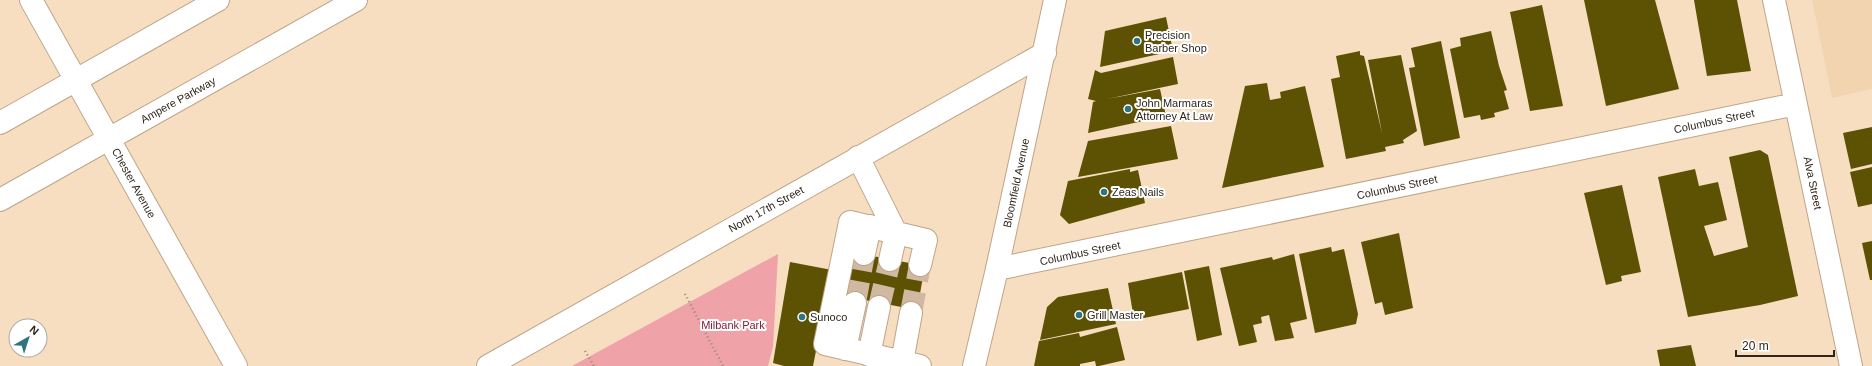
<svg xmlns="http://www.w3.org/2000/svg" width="1872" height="366" font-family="Helvetica,sans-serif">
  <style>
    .built { fill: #f3d4b1 }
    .green { fill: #efa2a8 }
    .building { fill: #5d5103 }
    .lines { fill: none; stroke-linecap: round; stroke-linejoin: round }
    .minor-tunnel { stroke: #d0b9a0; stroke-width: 22; stroke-dasharray: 22 11; stroke-linecap: butt }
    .minor-casing { stroke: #bda589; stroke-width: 24 }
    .major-casing { stroke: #bda589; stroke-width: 24 }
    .path { stroke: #9c8a75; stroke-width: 2.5; stroke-dasharray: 1 3; stroke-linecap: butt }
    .minor { stroke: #fff; stroke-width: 22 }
    .major { stroke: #fff; stroke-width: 22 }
    .poi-dot { fill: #2d7380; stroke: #fff; stroke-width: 1.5 }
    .labels { text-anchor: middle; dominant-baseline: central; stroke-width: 4; stroke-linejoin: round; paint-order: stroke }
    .poi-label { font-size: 11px; fill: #2f261b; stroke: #fff; text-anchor: start }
    .street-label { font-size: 11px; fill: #2f261b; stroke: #fff }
    .park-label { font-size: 11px; fill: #871d34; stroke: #fff }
  </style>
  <rect width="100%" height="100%" fill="#f8dec1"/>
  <path class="built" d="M1812 0H1872V89L1832 98Z"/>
  <path class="green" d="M778 254 773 347 768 366H572Z"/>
  <path class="building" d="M1584 0H1655L1679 89 1606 106Z
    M1694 0H1737L1751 71 1707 76Z
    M1542 5 1563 106 1530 111 1510 12Z
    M1166 17 1173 51 1100 67 1105 31Z
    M1491 31 1499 66 1507 90 1504 91 1509 109 1494 113 1495 117 1481 120 1480 115 1464 118 1450 49 1461 46 1460 38Z
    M1441 41 1460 138 1424 146 1409 68 1415 67 1411 48Z
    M1360 51V55L1364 56 1382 133 1368 60 1401 55 1417 131 1403 140 1404 143 1385 147 1386 151 1346 159 1331 79 1340 77 1336 56Z
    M1173 57 1178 84 1107 99 1160 89 1166 116 1088 133 1093 102 1096 101 1088 99 1095 70 1101 73Z
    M1267 83 1270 100 1281 98 1280 92 1305 86 1324 167 1222 188 1245 86Z
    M1171 126 1178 159 1078 177 1088 141Z
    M1872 127V164L1851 169 1843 133Z
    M1760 150 1768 155 1798 296 1760 305 1688 317 1658 177 1695 169 1699 186 1718 182 1727 220 1704 226 1714 256 1748 247 1729 157Z
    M1872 167V204L1858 207 1850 172Z
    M1130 169V172L1138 170 1145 203 1069 224 1060 215 1068 181Z
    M1622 185 1641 272 1621 276 1622 281 1606 285 1584 193Z
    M1399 233 1413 308 1385 315 1382 302 1375 304 1361 242Z
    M1872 241V280H1870L1862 243Z
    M1331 247 1332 252 1344 249 1358 314 1356 324 1315 333 1299 254Z
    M852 252 925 266 917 310 844 296Z
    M1294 254 1307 319 1290 323 1294 338 1275 341 1269 315 1261 317 1262 323 1253 325 1257 342 1239 346 1220 268 1272 257 1273 260Z
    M790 262 832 270 813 366H784L773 363Z
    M1209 266 1222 335 1197 341 1184 271Z
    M1182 272 1189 309 1134 320 1128 283Z
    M1108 288 1116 324 1040 340 1047 307 1058 297Z
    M1117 327 1125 360 1099 366H1096L1095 361 1080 364V366H1034L1039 341 1079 333 1080 337Z
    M1691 345 1696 366H1660L1657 350Z"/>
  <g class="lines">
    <path class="minor-tunnel" d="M855 303 864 254
      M879 307 890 260
      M911 313 920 265"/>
    <defs>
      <path id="minor" d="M31 0 236 366
        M1774 0 1851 366
        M0 123 218 0
        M858 157 896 233 890 260
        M0 200 356 0
        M864 254 870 226
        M920 265 926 240 850 222 825 344 920 366
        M997 269 1796 104
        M845 349 855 303
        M869 355 879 307
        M902 362 911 313
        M488 366 1045 53"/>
      <path id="major" d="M974 366 997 269 1055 0"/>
    </defs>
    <use href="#minor" class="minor-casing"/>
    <use href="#major" class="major-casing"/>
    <path class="path" d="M685 294 723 366
      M585 351 594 366"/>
    <use href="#minor" class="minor"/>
    <use href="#major" class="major"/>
  </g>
  <g class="poi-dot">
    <circle cx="1137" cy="41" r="4"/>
    <circle cx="1128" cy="109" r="4"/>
    <circle cx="1104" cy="192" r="4"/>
    <circle cx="1079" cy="315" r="4"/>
    <circle cx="802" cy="317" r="4"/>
  </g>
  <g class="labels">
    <g class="poi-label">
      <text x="1145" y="35">Precision<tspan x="1145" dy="13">Barber Shop</tspan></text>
      <text x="1136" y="103">John Marmaras<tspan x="1136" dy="13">Attorney At Law</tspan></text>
      <text x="1112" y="192">Zeas Nails</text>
      <text x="1087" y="315">Grill Master</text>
      <text x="810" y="317">Sunoco</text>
    </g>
    <g class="street-label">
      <text transform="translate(178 100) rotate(-29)">Ampere Parkway</text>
      <text transform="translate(1714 121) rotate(-12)">Columbus Street</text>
      <text transform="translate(134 183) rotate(61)">Chester Avenue</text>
      <text transform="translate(1016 183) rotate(-78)">Bloomfield Avenue</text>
      <text transform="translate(1813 183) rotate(78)">Alva Street</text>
      <text transform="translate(1397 187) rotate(-12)">Columbus Street</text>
      <text transform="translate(766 209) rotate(-29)">North 17th Street</text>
      <text transform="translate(1080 253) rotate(-12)">Columbus Street</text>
    </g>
    <g class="park-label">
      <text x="733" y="325">Milbank Park</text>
    </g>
  </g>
  <g transform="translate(28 338) rotate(39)"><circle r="19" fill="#ffffff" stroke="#aca8a4"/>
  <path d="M0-3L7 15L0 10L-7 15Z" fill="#2d7380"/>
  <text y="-6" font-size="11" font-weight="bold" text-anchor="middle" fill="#2f261b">N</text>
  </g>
  <path d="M1736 350v6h98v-6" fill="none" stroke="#2f261b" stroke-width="2"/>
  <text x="1742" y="350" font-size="12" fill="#2f261b" stroke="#ffffff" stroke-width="3" paint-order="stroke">20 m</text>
</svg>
